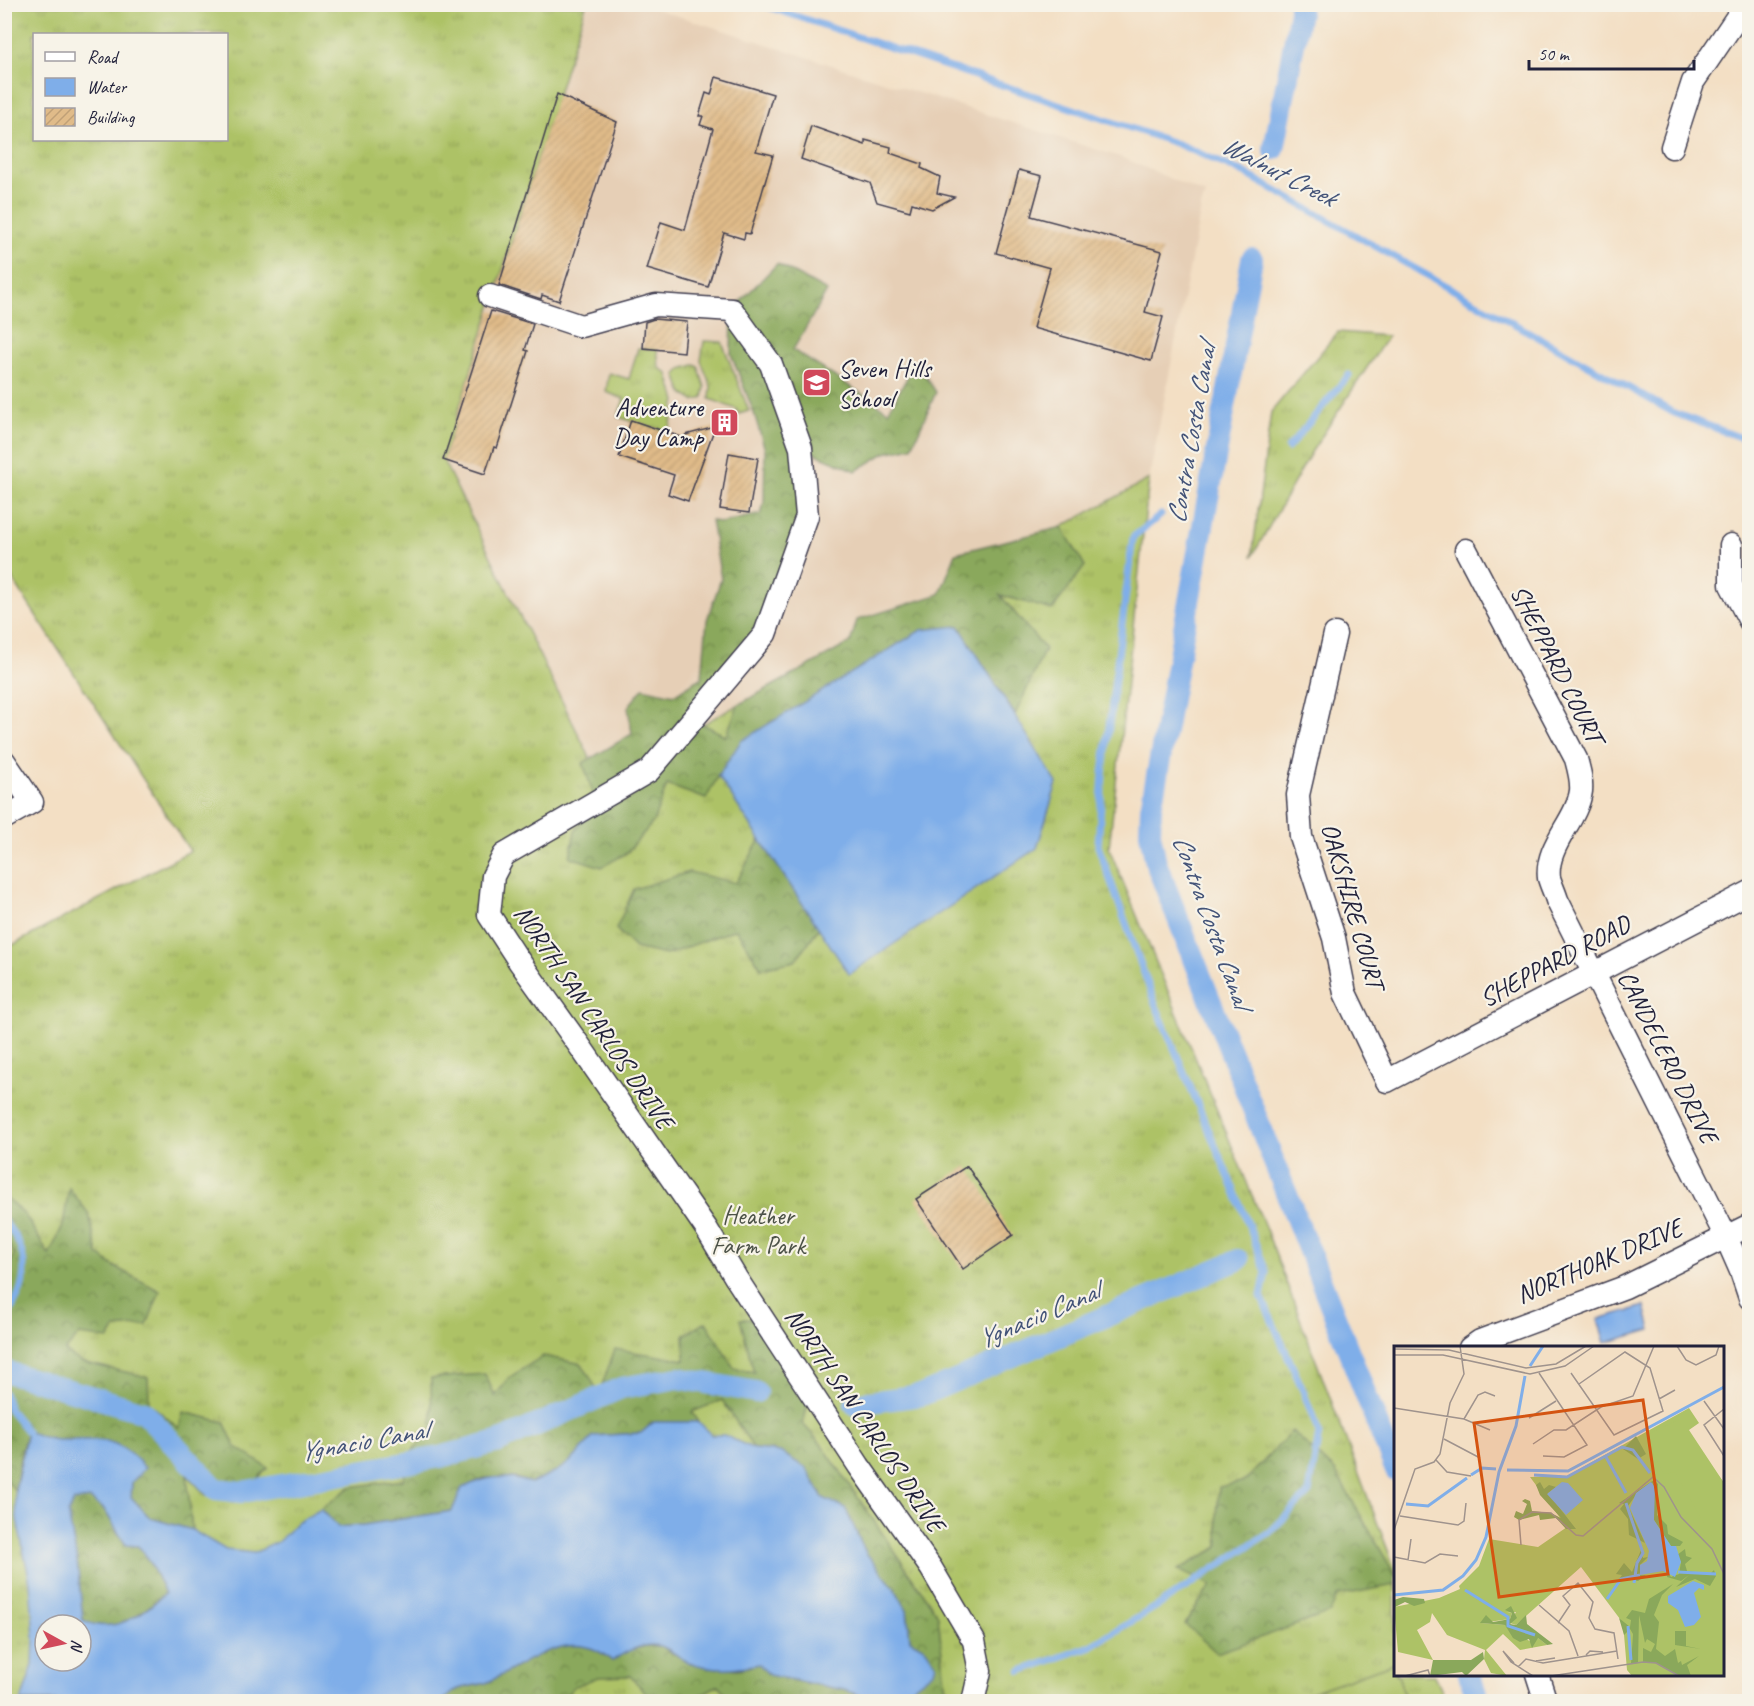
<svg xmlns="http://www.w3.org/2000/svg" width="1754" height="1706" font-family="Caveat,sans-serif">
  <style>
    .built { fill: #e6cfb6 }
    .grass { fill: url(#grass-tufts); stroke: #687250; stroke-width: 1.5; fill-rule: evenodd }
    .forest { fill: url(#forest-crowns); stroke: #56654b; stroke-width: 1.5 }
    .garden { fill: #adc266; stroke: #687250; stroke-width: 1.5 }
    .water { fill: #7faee9; stroke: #506892; stroke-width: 1.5; fill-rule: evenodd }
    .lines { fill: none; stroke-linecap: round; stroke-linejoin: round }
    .stream { stroke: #7faee9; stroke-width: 7 }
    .canal { stroke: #7faee9; stroke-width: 22 }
    .building { fill: url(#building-hatch) }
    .street-casing { stroke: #413e50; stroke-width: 25 }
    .street { stroke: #fff; stroke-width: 22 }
    .labels { text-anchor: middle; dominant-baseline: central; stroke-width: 4.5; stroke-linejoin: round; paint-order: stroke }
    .poi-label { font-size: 26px; fill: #22223b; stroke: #f7f3e8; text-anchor: start }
    .street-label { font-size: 26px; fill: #22223b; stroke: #f7f3e8 }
    .park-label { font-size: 26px; fill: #4c5248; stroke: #f7f3e8 }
    .water-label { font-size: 27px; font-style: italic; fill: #435378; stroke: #f7f3e8 }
    .inset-river { fill: none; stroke: #7faee9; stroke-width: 3 }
    .inset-road { fill: none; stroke: #9f938d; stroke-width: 1.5 }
    .view { fill: #d45411; fill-opacity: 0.15; stroke: #d45411; stroke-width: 3 }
    .inset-edge { fill: none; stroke: #22223b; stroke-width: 3 }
  </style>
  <defs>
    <pattern id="grass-tufts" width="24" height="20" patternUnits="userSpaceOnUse" patternTransform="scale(1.5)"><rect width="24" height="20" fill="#adc266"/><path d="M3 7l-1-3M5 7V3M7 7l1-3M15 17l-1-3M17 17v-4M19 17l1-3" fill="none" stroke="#95a659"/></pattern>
    <pattern id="forest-crowns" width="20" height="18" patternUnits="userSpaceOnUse" patternTransform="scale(1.5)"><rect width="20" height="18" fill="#8aa85b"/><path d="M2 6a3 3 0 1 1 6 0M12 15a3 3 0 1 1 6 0" fill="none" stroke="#70884c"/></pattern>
    <pattern id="building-hatch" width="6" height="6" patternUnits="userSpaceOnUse" patternTransform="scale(1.5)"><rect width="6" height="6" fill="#e0bb89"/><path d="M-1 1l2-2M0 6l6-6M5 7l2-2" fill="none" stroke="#c0a077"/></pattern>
  </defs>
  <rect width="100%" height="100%" fill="#f7f3e8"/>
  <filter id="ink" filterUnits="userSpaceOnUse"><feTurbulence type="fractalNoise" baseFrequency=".0167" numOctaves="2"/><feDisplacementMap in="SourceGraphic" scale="12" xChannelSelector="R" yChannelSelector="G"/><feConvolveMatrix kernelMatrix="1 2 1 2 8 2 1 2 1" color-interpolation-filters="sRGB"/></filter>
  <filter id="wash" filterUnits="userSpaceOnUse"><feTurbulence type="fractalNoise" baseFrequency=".008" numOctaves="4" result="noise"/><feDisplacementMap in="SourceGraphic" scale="24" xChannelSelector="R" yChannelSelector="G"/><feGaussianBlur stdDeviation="1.35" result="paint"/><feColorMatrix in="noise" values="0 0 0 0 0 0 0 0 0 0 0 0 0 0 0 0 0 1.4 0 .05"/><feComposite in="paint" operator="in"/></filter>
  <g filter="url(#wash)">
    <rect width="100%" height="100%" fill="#f3dfc4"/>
    <path class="built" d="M586 5H644L1123 158 1205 194 1201 207 1149 479 601 780 443 460Z"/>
    <path class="grass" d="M5 5H586L443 460 601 780 1149 479 1109 848 1266 1229 1395 1569 1396 1674 1435 1675 1446 1701 5 1702V949L190 851 5 568ZM34 34H226V140H34ZM45 1625H81V1661H45Z
      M1338 332 1388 336 1312 451 1252 557 1271 412Z
      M704 341 722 342 749 411 739 414 736 409 710 399 711 386 701 361Z
      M638 348 657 349 659 367 668 374 676 401 669 432 618 417 624 399 606 392 609 373 629 379Z
      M694 365 698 366 705 387 703 398 694 401 683 394 676 375 681 369Z"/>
    <path class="forest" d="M777 264 827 291 793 350 888 411 916 362 936 392 912 447 885 453 856 471 802 448 807 516 765 634 693 719 726 736 738 705 850 643 857 620 940 594 956 553 1062 527 1085 566 1052 610 1000 595 1045 649 1015 715 959 626 718 776 706 799 667 785 653 822 627 853 602 867 570 857 575 831 596 802 583 763 632 734 628 707 643 688 674 695 702 677 707 620 721 579 711 520 720 523 761 514 764 503 765 450 754 413 731 354 732 310Z
      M760 839 819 928 795 961 761 968 736 929 666 955 635 948 616 929 634 889 689 872 736 883Z
      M69 1188 89 1214 98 1254 115 1267 160 1291 147 1325 116 1328 109 1339 79 1335 65 1351 81 1362 148 1377 149 1403 179 1428 183 1412 224 1422 235 1446 268 1468 234 1502 206 1495 187 1475 192 1530 150 1518 131 1497 132 1482 73 1439 58 1441 27 1432 21 1452 15 1491 4 1476V1283L14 1254 5 1237V1197L25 1215 49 1255 63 1225Z
      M740 1319H763L811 1392 803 1424 822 1445 938 1615 947 1701H732L718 1685 690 1701H654L630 1676 598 1677 573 1687 563 1701H442C446 1698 451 1693 456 1690 466 1685 478 1686 488 1682 527 1664 571 1623 612 1661L626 1651 646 1646H661L690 1663 738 1669 759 1664 795 1681 844 1690 874 1700 891 1694 926 1650 910 1640 907 1610 895 1589 866 1553 845 1508 823 1498 806 1468 780 1452 754 1449 722 1400 692 1412 699 1422H654L641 1433 593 1436C574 1462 561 1471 531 1483L516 1478H485L462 1488 452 1511 364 1525 338 1527 321 1509 350 1487 403 1480 412 1451 432 1429 431 1378 485 1374 495 1396 510 1377 543 1356 582 1364 599 1393 615 1349 685 1360 684 1335 706 1322 734 1368 754 1372Z
      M1292 1431 1335 1471 1395 1575V1585L1337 1596 1330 1613 1217 1653 1185 1624 1211 1585 1178 1570 1219 1547 1217 1516 1219 1487 1245 1481Z
      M90 1499 104 1509 126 1545 138 1546 148 1558 165 1593C142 1614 115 1636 83 1621L77 1561 68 1513 74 1501Z"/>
    <path class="garden" d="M1394 1663 1396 1674 1398 1675 1406 1701H1287Z"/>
    <path class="water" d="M959 626 1057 783 1037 848 849 974 718 776 741 741 921 630Z
      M1645 1306 1651 1330 1605 1343 1598 1319Z
      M654 1422H699L712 1435H724L754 1449 780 1452 806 1468 823 1498 845 1508 866 1553 895 1589 907 1610 910 1640 926 1649 936 1664 934 1671 912 1688 874 1700 844 1690 769 1675 759 1664C736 1669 711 1671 689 1662 679 1658 670 1648 660 1646 643 1642 625 1652 612 1661 572 1623 527 1664 488 1682 478 1686 466 1685 456 1690 451 1693 446 1698 442 1701H21L33 1665 34 1637 30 1582 17 1520 15 1491 27 1431C37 1435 48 1440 59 1440 99 1441 116 1433 145 1468L132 1482 131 1497 150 1518 192 1530 226 1550 254 1553 278 1542 295 1524 321 1509 338 1527 364 1525 452 1511 462 1488C488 1476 502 1474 531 1483 561 1471 574 1462 593 1436L641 1433ZM90 1499 104 1509 126 1545 138 1546 148 1558 165 1593C144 1614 113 1636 83 1620L77 1561 68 1513 74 1501ZM45 1625H81V1661H45Z"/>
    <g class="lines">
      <path class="stream" d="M760 4 1178 144 1244 173 1674 413 1750 441
        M1288 448 1349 375
        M4 1222C22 1241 29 1265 20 1291 16 1302 8 1313 4 1325
        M4 1393 9 1409 27 1431
        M1021 1671 1091 1646 1159 1605 1270 1532 1309 1493 1319 1433 1302 1388 1261 1296 1266 1272 1246 1218 1154 1001 1098 846 1103 774 1133 537 1161 515"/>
      <path class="canal" d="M1274 149 1300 12V4
        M1252 259 1151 808 1150 833 1156 863 1396 1471
        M4 1371 144 1412 216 1489 242 1492 440 1457 498 1442 621 1388 678 1378 756 1392
        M855 1404 922 1395 1238 1260
        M1469 1674 1479 1702"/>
    </g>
    <g id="blocks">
      <path class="building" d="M716 77 773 94 756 151 773 155 750 234 745 233 744 239 724 233 708 287 647 269 661 222 685 230 713 129 700 125 703 116H699L706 93 711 95Z
        M557 94 617 122 559 301 542 295 541 299 499 285Z
        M811 126 865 145V140L891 147 890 153 922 164 921 168 940 177 937 193 954 197 932 209 912 203 910 211 877 202 870 183 801 159Z
        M1019 170 1042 176 1031 216 1162 251 1145 312 1163 317 1151 361 1033 328 1050 268 996 253Z
        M491 311 533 324 525 350 528 351 497 448 494 447 485 474 443 460Z
        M654 319 687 322 684 352 643 348 645 322Z
        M631 420 684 438 685 435 715 427 688 501 668 494 674 475 619 457Z
        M729 453 758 458 749 513 720 509Z
        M967 1166 1013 1235 963 1269 916 1199Z"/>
    </g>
  </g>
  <g filter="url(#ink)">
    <use href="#blocks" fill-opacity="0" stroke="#413e50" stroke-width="1.5"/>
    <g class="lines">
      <defs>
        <path id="street" d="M1672 147 1693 82 1746 4
          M490 296 581 326 656 305 732 310 771 364 801 448 807 516 765 634 649 771 504 855 493 876 489 915 519 961 579 1045 706 1228 736 1278 859 1466 931 1568 974 1641 980 1671 973 1702
          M1731 545V585L1750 621
          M1466 550 1576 759C1579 770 1582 780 1581 791 1577 821 1545 846 1549 878 1551 885 1555 893 1557 900L1726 1237 1741 1271 1750 1298
          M1335 634 1298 795 1301 837 1334 938 1345 993 1387 1081 1750 892
          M4 761 32 802 4 818
          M1470 1348 1480 1341 1625 1287 1750 1225
          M1537 1674 1546 1702"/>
      </defs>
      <use href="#street" class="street-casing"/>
      <use href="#street" class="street"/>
    </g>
  </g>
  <defs>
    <symbol id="school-square" viewBox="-11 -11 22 22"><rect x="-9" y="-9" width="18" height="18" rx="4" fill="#d1495b" stroke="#f7f3e8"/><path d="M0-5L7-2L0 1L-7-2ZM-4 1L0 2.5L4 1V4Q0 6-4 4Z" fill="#fff"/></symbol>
    <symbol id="building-square" viewBox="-11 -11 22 22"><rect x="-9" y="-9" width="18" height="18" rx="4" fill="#d1495b" stroke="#f7f3e8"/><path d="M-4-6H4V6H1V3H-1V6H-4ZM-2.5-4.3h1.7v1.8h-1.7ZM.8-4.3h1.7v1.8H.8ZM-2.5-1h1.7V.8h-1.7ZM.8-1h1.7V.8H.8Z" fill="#fff"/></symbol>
  </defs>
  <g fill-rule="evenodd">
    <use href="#school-square" x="800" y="366" width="33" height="33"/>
    <use href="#building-square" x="708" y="406" width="33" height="33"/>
  </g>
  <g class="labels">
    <g class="poi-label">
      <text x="838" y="368">Seven Hills<tspan x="838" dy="30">School</tspan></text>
      <text x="703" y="407" text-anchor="end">Adventure<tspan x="703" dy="30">Day Camp</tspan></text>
    </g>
    <g class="street-label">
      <text transform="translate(1557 664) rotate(63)">SHEPPARD COURT</text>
      <text transform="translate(1353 906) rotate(74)">OAKSHIRE COURT</text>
      <text transform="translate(1555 961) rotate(-28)">SHEPPARD ROAD</text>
      <text transform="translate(594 1017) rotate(56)">NORTH SAN CARLOS DRIVE</text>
      <text transform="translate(1668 1057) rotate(63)">CANDELERO DRIVE</text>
      <text transform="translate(1599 1261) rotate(-23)">NORTHOAK DRIVE</text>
      <text transform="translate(865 1420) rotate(56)">NORTH SAN CARLOS DRIVE</text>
    </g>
    <g class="park-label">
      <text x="758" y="1215">Heather<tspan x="758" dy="30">Farm Park</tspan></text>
    </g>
    <g class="water-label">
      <text transform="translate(1279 171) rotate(27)">Walnut Creek</text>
      <text transform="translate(1191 434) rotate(-80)">Contra Costa Canal</text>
      <text transform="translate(1212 921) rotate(70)">Contra Costa Canal</text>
      <text transform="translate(1038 1315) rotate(-23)">Ygnacio Canal</text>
      <text transform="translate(363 1441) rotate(-10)">Ygnacio Canal</text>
    </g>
  </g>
  <g transform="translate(1394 1346)">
    <rect width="330" height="330" fill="#f3dfc4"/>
    <path d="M295 62 305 77 295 84 330 137V330H238L233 324 229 277 187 221 122 279 116 277 122 266 113 267H118L116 273 87 277 111 279 137 296 143 291 153 299 126 304 109 288 92 304 113 330 97 327 90 313 91 304 53 289 38 267 36 276 23 284 39 314 4 306 0 261 45 252 66 243 65 240 85 220 95 193 144 201 173 181 136 131 173 130Z" fill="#adc266"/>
    <path d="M242 90 252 108 244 113 229 103ZM260 134 264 138 263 169 273 179 274 188 289 196 286 200H277L260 174 259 137 242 149 234 160 251 197 235 189 234 173 226 163 230 158 225 157ZM146 136 150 143 155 139 162 141 154 147 182 183H172L162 172 146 174 145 169 125 174 120 171 122 165 129 168 133 158 128 155 131 153 136 155 138 165 157 167 167 172 146 149 142 139ZM291 203 292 210 298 212 291 218 293 225 316 228 320 224 322 230 316 240 301 233 282 241 295 229 287 235 273 231 274 226 277 231 285 228 287 216 283 209ZM247 204 249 212 254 211 246 219V229H252L244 235 229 232 223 236 228 229 222 228 230 217 238 226ZM279 238 268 249 260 269 265 276 262 303 271 310 281 303 284 317 287 315 288 319 305 310 293 319 297 330H285L262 317 249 316V302L257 306 261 298 253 293 251 297 245 269 244 317 237 318 239 288 236 283 230 289 225 272 236 281 237 274 232 272 238 264 251 267 255 253ZM9 251 30 253 31 257 20 260 11 256 1 261 0 254ZM117 260 123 272 116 278 122 279 132 269 133 278 159 298 153 299 144 292 138 302 135 293 126 296 119 292 111 279 86 277 92 269 99 276 116 273 118 267 111 264ZM281 285H292V300L307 303 281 299ZM89 306 90 313 72 330 68 326 36 330 39 314H77Z" fill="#8aa85b"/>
    <path d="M284 74 330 137V175L317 190 281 126 270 128 250 90Z" fill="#adc266"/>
    <path d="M168 136 174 137 189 154 172 169 153 148ZM257 136 261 141 260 174 277 200H282L287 216 281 231 269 225 246 229V219L253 215 255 205 236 162 242 147ZM299 235 310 239V244L305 242 300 247 307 271 300 279 291 281 284 264 274 257V250Z" fill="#7faee9"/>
    <path class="inset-river" d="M136 20 149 0M212 111 232 147M113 124 174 125 330 41M77 129 88 122 102 123M140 129 173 131 228 101 239 104 256 127M232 157 249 207 243 217 240 237M12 158 34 160 73 132M284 226 322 228M71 244 114 271V280L141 289M0 249 49 244 69 230 82 214 92 191 105 126 122 80 131 30M213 253 227 233 246 229M234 280 237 314"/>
    <path class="inset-road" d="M283 0 292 14 302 19 322 9 325 0M0 3 55 4 132 22 162 18 192 0M0 9H49L136 28 171 20 200 0M145 27 193 99 170 111 149 110M177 27 220 89 269 65 256 22 231 6 185 38M265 53 281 44M310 55 330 83M0 62 70 73 96 84M330 63 310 79 330 110M135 72 162 55M70 73 84 49 91 46 101 50M50 93 86 112M139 98 160 84H172L207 61 239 50 260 0M42 114 53 126 77 130M6 170 64 179 70 175 72 157M0 184 21 123 40 116 46 108 56 57 70 28 66 0M127 199 125 174 138 166 157 167 182 189 189 190 259 131 270 141 287 171 318 203 330 228M0 211 31 217 46 208 64 210M14 214 17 193M145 259 175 285 184 310M164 277 176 259 169 250 184 237 199 256 195 272 201 283 220 287 224 313M192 309 196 305 209 306M142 315 161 312M120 317 109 305 117 316 139 330M124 321 132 313 149 317 223 305M11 330 34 324 36 330M157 330 249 316 262 317 285 330"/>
    <path class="view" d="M249 54 274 228 105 251 80 77Z"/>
    <rect width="330" height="330" class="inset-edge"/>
  </g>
  <rect width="1754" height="1706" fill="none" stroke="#f7f3e8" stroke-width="24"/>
  <rect x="33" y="33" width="195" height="108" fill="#f7f3e8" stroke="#a29fa3" stroke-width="1.5"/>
  <rect x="45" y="52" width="30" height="9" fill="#ffffff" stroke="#a29fa3" stroke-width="1.5"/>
  <text x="87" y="63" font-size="18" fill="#22223b">Road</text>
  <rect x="45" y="78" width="30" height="18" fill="#7faee9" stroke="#a29fa3" stroke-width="1.5"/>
  <text x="87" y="93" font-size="18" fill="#22223b">Water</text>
  <rect x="45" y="108" width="30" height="18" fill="url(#building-hatch)" stroke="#a29fa3" stroke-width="1.5"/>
  <text x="87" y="123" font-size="18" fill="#22223b">Building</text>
  <g transform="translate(63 1643) rotate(98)"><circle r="28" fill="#f7f3e8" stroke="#a29fa3" stroke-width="1.5"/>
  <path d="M0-4.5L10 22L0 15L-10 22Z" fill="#d1495b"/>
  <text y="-9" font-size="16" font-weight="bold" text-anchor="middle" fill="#22223b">N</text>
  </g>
  <path d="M1529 60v9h165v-9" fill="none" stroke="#22223b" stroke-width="3"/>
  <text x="1538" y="60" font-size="18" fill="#22223b" stroke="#f7f3e8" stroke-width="4.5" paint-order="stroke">50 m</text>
</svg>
